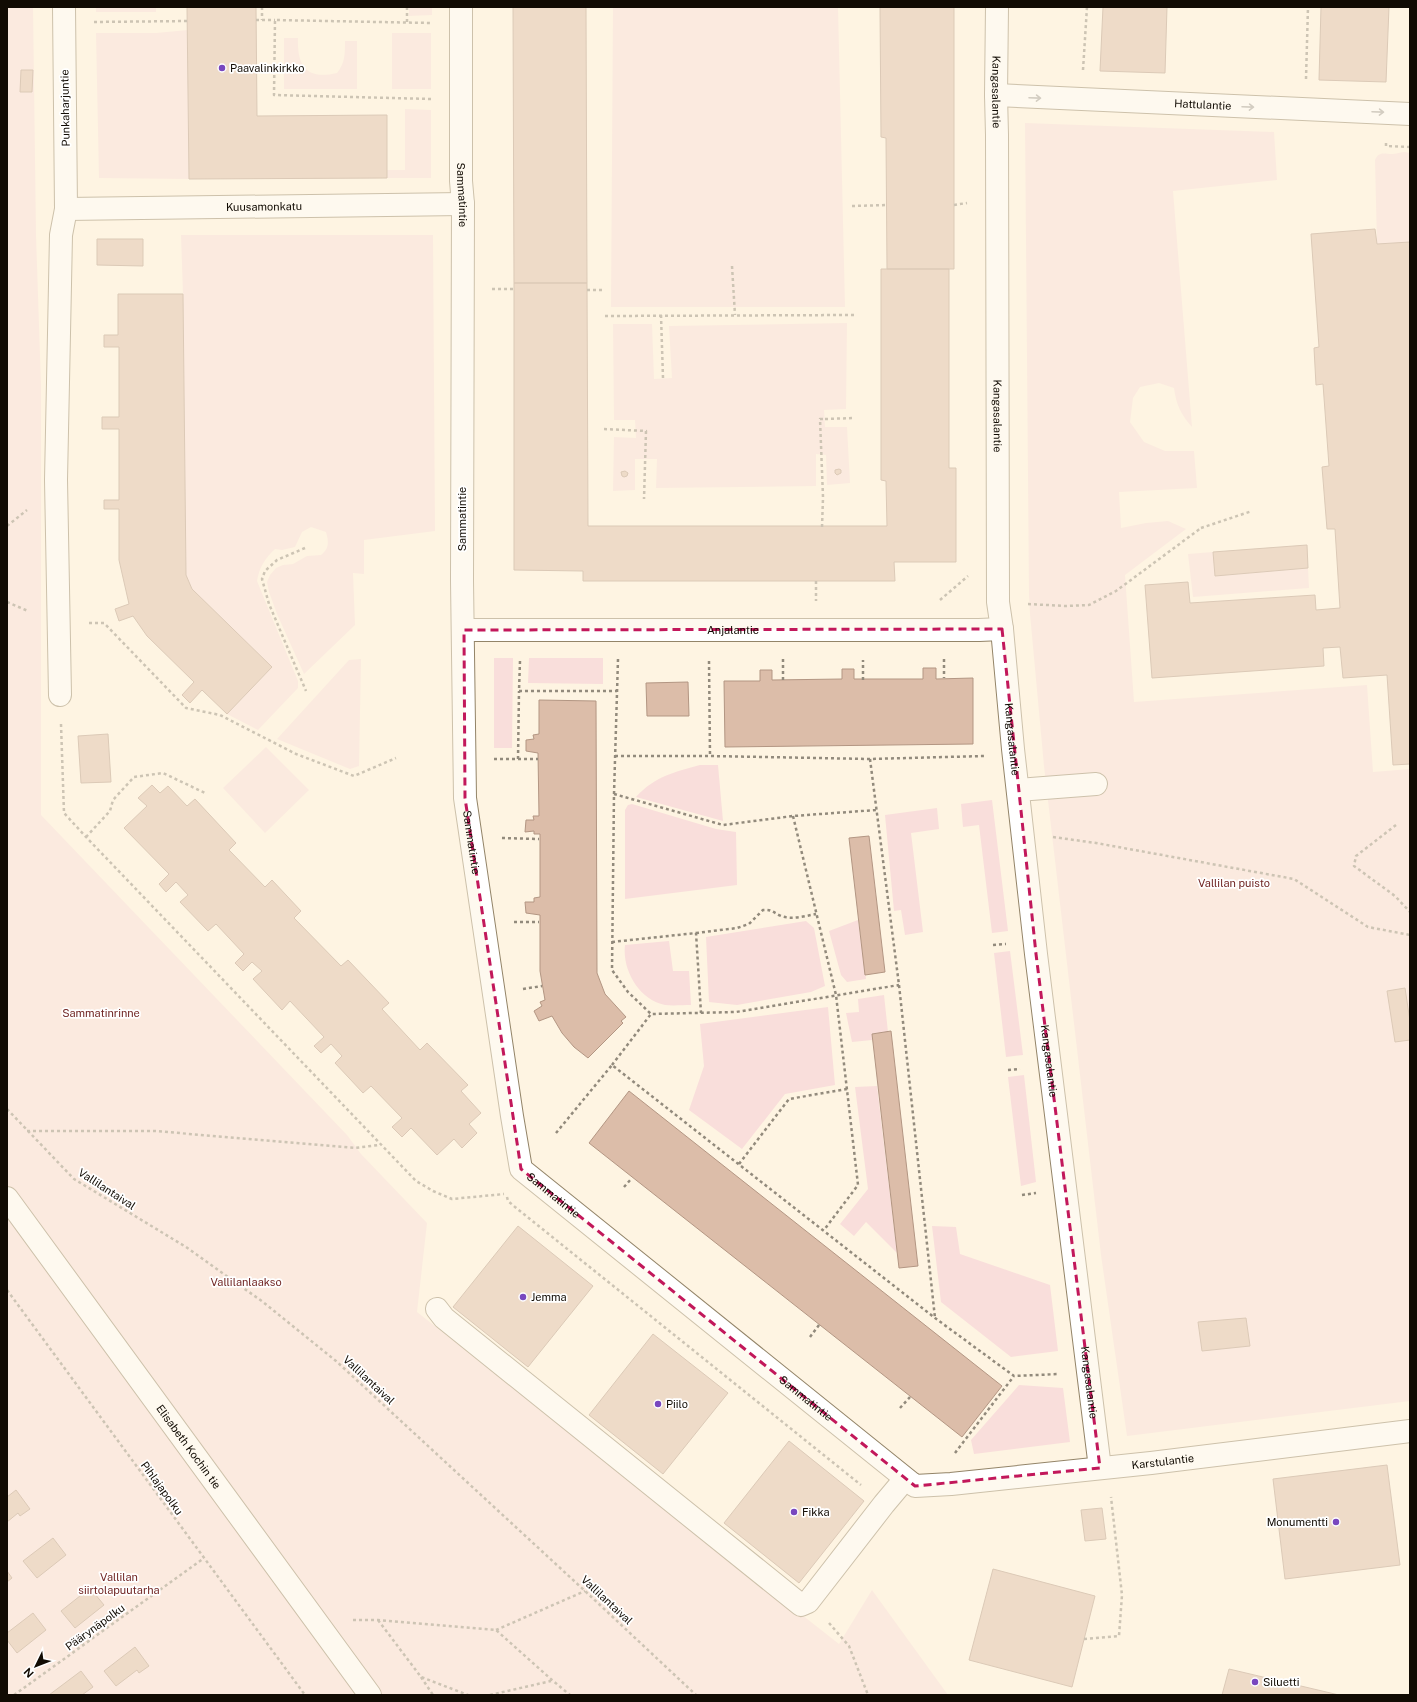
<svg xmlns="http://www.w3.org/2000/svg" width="1417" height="1702" font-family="'Public Sans',sans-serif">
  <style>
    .green { fill: #f9dedb }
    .building { fill: #dcbda9; stroke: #b39683 }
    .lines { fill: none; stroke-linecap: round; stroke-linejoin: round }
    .minor-casing { stroke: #938468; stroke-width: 24 }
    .path { stroke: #928a7c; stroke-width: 2.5; stroke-dasharray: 3 3; stroke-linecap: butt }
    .minor { stroke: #fff; stroke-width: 22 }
    .oneway { stroke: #a09d9a }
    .marked { fill: none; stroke: #c2185b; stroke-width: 3; stroke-dasharray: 8 5; stroke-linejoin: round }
    .poi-dot { fill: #7847bf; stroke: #fff; stroke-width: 1.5 }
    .labels { text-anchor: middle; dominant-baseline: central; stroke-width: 3.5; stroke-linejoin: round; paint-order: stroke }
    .poi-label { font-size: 11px; fill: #110b03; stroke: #fff; text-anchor: start }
    .street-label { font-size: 11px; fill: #110b03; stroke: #fff }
    .park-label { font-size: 11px; fill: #712624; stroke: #fff }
  </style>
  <rect width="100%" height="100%" fill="#fef4e2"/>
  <path class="green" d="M7 7H33L36 235 41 385V815L347 1135 361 1154 427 1223 417 1312 839 1644 872 1590 948 1695H7Z
    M96 7H156V12H96Z
    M409 7H432V15L409 16Z
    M613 7H838L845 307H611Z
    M188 30 189 179 99 178 96 33H156Z
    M392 33H431V89H392Z
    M284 38H298C297 67 307 80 337 73 345 63 345 54 345 41H357V89H284Z
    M405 109 431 110V178H387V170H405Z
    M1025 123 1274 132 1277 180 1173 191 1192 427C1181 415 1176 404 1174 388L1159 383 1140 387 1133 398 1130 422 1144 442 1165 451H1194L1197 488 1119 492 1121 528 1146 523 1168 521 1186 529 1125 575 1134 702 1367 685 1373 772 1410 769V1401L1127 1436 1101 1255 1044 766 1030 614 1029 594Z
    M1405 152 1410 153V242L1377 244 1375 160C1379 151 1384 154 1392 154 1396 154 1401 152 1405 152Z
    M181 235H433L435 531 364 540V574L353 573 355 625 304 674 277 614 269 592 267 582 270 575 276 568 283 565 293 564 307 556 321 555C329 548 329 543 326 532L311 527 302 532 295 547 282 550 275 549C265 558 259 568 257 581L298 681V688L258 730 227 714 272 667 192 589 186 575 183 294Z
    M847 323 846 409 824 410 825 427H847L850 483 827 485 826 455 816 454V486L656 488 657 459H635V490L613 491 614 437 636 438 635 420H614L613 324H652L654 379 672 378 669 326Z
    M1213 552 1215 576 1308 568 1309 588 1193 597 1188 554Z
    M494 658H513L512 748H494Z
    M529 658H603V684L528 683Z
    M361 659 359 766 350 769 277 739 349 660Z
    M266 747 309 790 265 833 223 788Z
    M700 765H718L723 821 636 797C655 776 675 772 700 765Z
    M992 800 1008 931 992 933 979 825 963 827 961 804Z
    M632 804 716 829 736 832 737 885 625 899V810L628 805Z
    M937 808 939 829 911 833 923 932 905 935 901 910 894 911 885 815Z
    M858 920 866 979 847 982 841 975 829 931Z
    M806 921 814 928 825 986 811 992 737 1005 709 1002 706 937Z
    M669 941 673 971H689L691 1005C683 1005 673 1006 665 1005 639 1000 622 970 625 945Z
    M1010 951 1023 1055 1006 1057 994 953Z
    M884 995 888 1032 872 1034V1040L852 1042 846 1013 859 1012 858 999Z
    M828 1007 835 1085 785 1094 742 1149 689 1110 704 1066 700 1024Z
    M1024 1075 1036 1182 1021 1186 1008 1077Z
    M877 1086 897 1253 866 1222 854 1236 840 1224 868 1189 855 1087Z
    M932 1226 956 1227 960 1254 1050 1285 1058 1351 1011 1357 941 1302Z
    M1019 1385 1063 1388 1070 1442 974 1454 971 1440Z"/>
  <path class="building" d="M187 7H256L257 116 387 115V178L189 179Z
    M513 7H586L587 283H514Z
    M880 7H954V269H887L886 138 881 137Z
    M1103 7H1167L1165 73 1100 71Z
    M1321 7H1389L1386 82 1319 80Z
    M21 70H33L32 92H20Z
    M1375 229 1377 244 1410 242V764L1393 765 1387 675 1343 678 1340 647 1323 648 1324 666 1152 678 1145 585 1188 582 1190 603 1315 595 1316 610 1340 608 1335 529H1327L1322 467 1329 466 1323 384 1316 385 1314 348 1319 347 1311 234Z
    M97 239H143V266L97 265Z
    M881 269H949V468H956V562H894L895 581H583V571L514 570V283H587L588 526H887L886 481 881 480Z
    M118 294H183L186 575 192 589 272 667 227 714 202 690 190 703 182 695 194 682 147 636 133 616 119 621 115 609 129 604 119 560V509H104V500H119V429H102V417H119V347H104V335H118Z
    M839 469 841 470V473L837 475 835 473V470Z
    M625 471 628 473 627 476 624 477 622 476 621 472Z
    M1307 545 1308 568 1215 576 1213 552Z
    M923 668H936V679L973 678V744L725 747 724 681H760V670H772V680L842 679V669H854V679H923Z
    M688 682 689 716H647L646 683Z
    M539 700 596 701 597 973 605 994 626 1017 621 1021 623 1023 588 1058 574 1047 562 1033 552 1016 539 1021 534 1011 542 1006 540 1002 545 1000 540 971V915L526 913 525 902H534V898L540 897V834H534V831L525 832 526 820H534L533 816H539L538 753 526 751V740L534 739 533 735 539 734Z
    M108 734 111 782 81 783 78 736Z
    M152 785 160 793 168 786 187 806 195 799 236 843 229 850 265 887 272 880 301 911 294 918 341 966 348 960 389 1003 382 1009 420 1050 427 1043 468 1085 461 1091 481 1113 469 1124 477 1133 462 1148 454 1139 437 1155 411 1128 402 1137 392 1127 402 1118 371 1086 363 1093 335 1063 342 1056 331 1044 321 1053 314 1046 324 1037 290 1001 282 1010 253 979 262 971 252 962 243 971 235 963 244 954 216 924 208 931 180 902 188 895 176 882 166 892 159 884 169 874 124 828 147 806 138 798Z
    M869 836 885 972 865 975 849 838Z
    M1405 988 1410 1021V1040L1395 1042 1387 991Z
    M891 1031 918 1266 899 1268 872 1034Z
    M629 1091 1002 1386 962 1437 589 1143Z
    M518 1226 593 1286 528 1367 453 1307Z
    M1246 1318 1250 1346 1202 1351 1198 1322Z
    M653 1334 728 1393 663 1474 589 1415Z
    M789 1441 864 1501 799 1583 724 1523Z
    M1387 1465 1400 1565 1285 1579 1273 1479Z
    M16 1490 30 1509 20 1516 18 1513 7 1522V1497Z
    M1102 1508 1106 1539 1085 1541 1081 1510Z
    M53 1538 66 1555 37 1578 23 1561Z
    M993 1569 1095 1596 1072 1687 969 1660Z
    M7 1571 12 1578 7 1582Z
    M90 1588 104 1605 75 1628 61 1611Z
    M33 1613 46 1630 17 1653 7 1640V1633Z
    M135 1647 149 1666 139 1673 137 1670 116 1686 104 1671Z
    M1229 1669 1339 1695H1222Z
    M81 1671 93 1687 82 1695H49Z"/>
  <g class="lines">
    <defs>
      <g id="minor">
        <path id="s1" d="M461 7V181L463 204 462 581 465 798 512 1116 521 1169 915 1486 951 1484 1151 1463 1410 1431"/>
        <path id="s2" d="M997 7 996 95 997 135 998 602 1002 629 1013 749 1036 954 1100 1468"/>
        <path id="s3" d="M996 95 1410 114"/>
        <path id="s4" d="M66 209 463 204"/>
        <path id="s5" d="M464 630H979L1002 629"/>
        <path d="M60 695 56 480 61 235 66 209 64 7"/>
        <path d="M1018 790 1096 784"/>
        <path id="s6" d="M7 1198 370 1695"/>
        <path d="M437 1309 444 1318 801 1605 808 1602 884 1504 905 1479"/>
      </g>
    </defs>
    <use href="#minor" class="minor-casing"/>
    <path class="path" d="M262 7V20
      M407 7V23
      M256 20H275
      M94 22 187 21
      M1083 70 1087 7
      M1306 79 1308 7
      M431 99 274 95 275 20 431 23
      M1386 143V146L1410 147
      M954 205 967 203
      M852 206 887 205
      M732 266 735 315
      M492 289H514
      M587 290H605
      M661 315 663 378
      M605 316 854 315
      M825 419 855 418
      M604 429 646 431 644 499
      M823 497 820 419H826
      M7 526 27 510
      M822 527 823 498
      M1201 528 1252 511
      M305 548 277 560 265 571 262 579 269 604 306 691
      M816 581V601
      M940 600 968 576
      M7 602 28 611
      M1028 604 1066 606 1089 605 1116 591 1201 528
      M89 623H104L186 708 220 715 296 754 354 776 396 758
      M618 659 614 794 612 970 628 992 651 1014
      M944 659V678
      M520 661 519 691H617
      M709 661 710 756 870 759 984 756
      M783 680V659
      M863 680V660
      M61 724 64 813 86 837 416 1181 433 1191 452 1199 504 1194
      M615 756H710
      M494 759H518L519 691
      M518 759H538
      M870 759 899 985 935 1318
      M614 794 723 825 793 816 876 810
      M793 816 836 995 858 1185 824 1230
      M1396 825 1356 856 1354 866 1395 896 1410 912
      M86 837 110 811 113 800 134 777 163 773 205 793
      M1053 837 1096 843 1294 879 1368 927 1410 935
      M502 838 539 839
      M514 922H539
      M696 933 737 928 749 924 763 910C772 909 774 913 781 916 792 920 805 916 816 914
      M612 942 696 933 701 1013
      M993 945 1006 944
      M523 989 542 986
      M612 1065 651 1014 736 1012 899 985
      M1008 1070 1020 1069
      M7 1109 74 1179 186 1247 263 1302 336 1361 585 1591 696 1695
      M27 1131H155L355 1148 379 1145
      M556 1133 612 1065 935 1318 1014 1376 1059 1374
      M739 1164 789 1099 847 1089
      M624 1187 632 1178
      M1022 1195 1036 1193
      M507 1197 508 1201 515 1207 861 1485
      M7 1290 305 1695
      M810 1337 819 1325
      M900 1408 910 1397
      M955 1453 1014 1376
      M353 1620H378L496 1630 552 1680 570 1695
      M378 1620 421 1677 468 1695
      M829 1623 849 1646 868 1695
      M496 1630 585 1591
      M1084 1639 1119 1636 1122 1595 1111 1497
      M421 1677 433 1695
      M14 1695 204 1558
      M490 1695 551 1681"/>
    <use href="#minor" class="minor"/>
  </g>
  <defs><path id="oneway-shaft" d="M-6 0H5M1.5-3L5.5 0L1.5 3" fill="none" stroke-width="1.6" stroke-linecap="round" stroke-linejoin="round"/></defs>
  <g class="oneway">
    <use href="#oneway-shaft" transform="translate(1035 98) rotate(2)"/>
    <use href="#oneway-shaft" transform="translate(1248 107) rotate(2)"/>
    <use href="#oneway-shaft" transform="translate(1378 112) rotate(2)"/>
  </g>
  <path d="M0 0H1417V1702H0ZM1002 629 1036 954 1100 1468 915 1486 521 1169 465 798 464 630Z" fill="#fef4e2" fill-opacity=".55" fill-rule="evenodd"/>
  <path class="marked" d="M1002 629 1036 954 1100 1468 915 1486 521 1169 465 798 464 630Z"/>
  <g class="poi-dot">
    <circle cx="222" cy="68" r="4"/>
    <circle cx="523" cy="1297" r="4"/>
    <circle cx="658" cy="1404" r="4"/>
    <circle cx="794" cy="1512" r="4"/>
    <circle cx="1336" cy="1522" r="4"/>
    <circle cx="1255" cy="1682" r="4"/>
  </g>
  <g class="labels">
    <g class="poi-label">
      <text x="230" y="68">Paavalinkirkko</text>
      <text x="531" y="1297">Jemma</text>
      <text x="666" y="1404">Piilo</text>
      <text x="802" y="1512">Fikka</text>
      <text x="1328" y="1522" text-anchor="end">Monumentti</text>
      <text x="1263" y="1682">Siluetti</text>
    </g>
    <g class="street-label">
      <text stroke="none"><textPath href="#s2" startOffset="85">Kangasalantie</textPath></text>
      <text stroke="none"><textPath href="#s3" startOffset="207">Hattulantie</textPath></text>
      <text transform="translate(65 108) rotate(-91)">Punkaharjuntie</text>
      <text stroke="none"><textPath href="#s1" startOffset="188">Sammatintie</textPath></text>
      <text stroke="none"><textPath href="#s4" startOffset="198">Kuusamonkatu</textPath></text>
      <text stroke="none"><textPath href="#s2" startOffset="409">Kangasalantie</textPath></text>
      <text transform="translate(462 519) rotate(-90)">Sammatintie</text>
      <text stroke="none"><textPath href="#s5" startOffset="269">Anjalantie</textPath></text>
      <text stroke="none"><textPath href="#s2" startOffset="733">Kangasalantie</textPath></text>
      <text stroke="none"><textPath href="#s1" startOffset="836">Sammatintie</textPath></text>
      <text stroke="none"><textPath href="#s2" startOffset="1057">Kangasalantie</textPath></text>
      <text transform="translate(107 1189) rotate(33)">Vallilantaival</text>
      <text stroke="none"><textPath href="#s1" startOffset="1208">Sammatintie</textPath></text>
      <text transform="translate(369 1380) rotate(43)">Vallilantaival</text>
      <text stroke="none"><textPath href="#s2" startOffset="1381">Kangasalantie</textPath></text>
      <text stroke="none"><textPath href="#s1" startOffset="1532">Sammatintie</textPath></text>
      <text stroke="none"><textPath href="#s6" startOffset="308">Elisabeth Kochin tie</textPath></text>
      <text stroke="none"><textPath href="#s1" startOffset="1921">Karstulantie</textPath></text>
      <text transform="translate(162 1488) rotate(54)">Pihlajapolku</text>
      <text transform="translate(607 1600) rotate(43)">Vallilantaival</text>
      <text transform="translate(95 1627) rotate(-36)">Päärynäpolku</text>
    </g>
    <g class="park-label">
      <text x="1234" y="883">Vallilan puisto</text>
      <text x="101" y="1013">Sammatinrinne</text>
      <text x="246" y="1282">Vallilanlaakso</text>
      <text x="119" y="1577">Vallilan<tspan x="119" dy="13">siirtolapuutarha</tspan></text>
    </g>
  </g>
  <rect width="1417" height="1702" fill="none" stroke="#110b03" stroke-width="16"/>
  <g transform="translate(36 1666) rotate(227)" stroke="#ffffff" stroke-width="3" paint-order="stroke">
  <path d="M0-3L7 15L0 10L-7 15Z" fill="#110b03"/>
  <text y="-6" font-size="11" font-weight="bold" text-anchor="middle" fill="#110b03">N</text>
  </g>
</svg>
